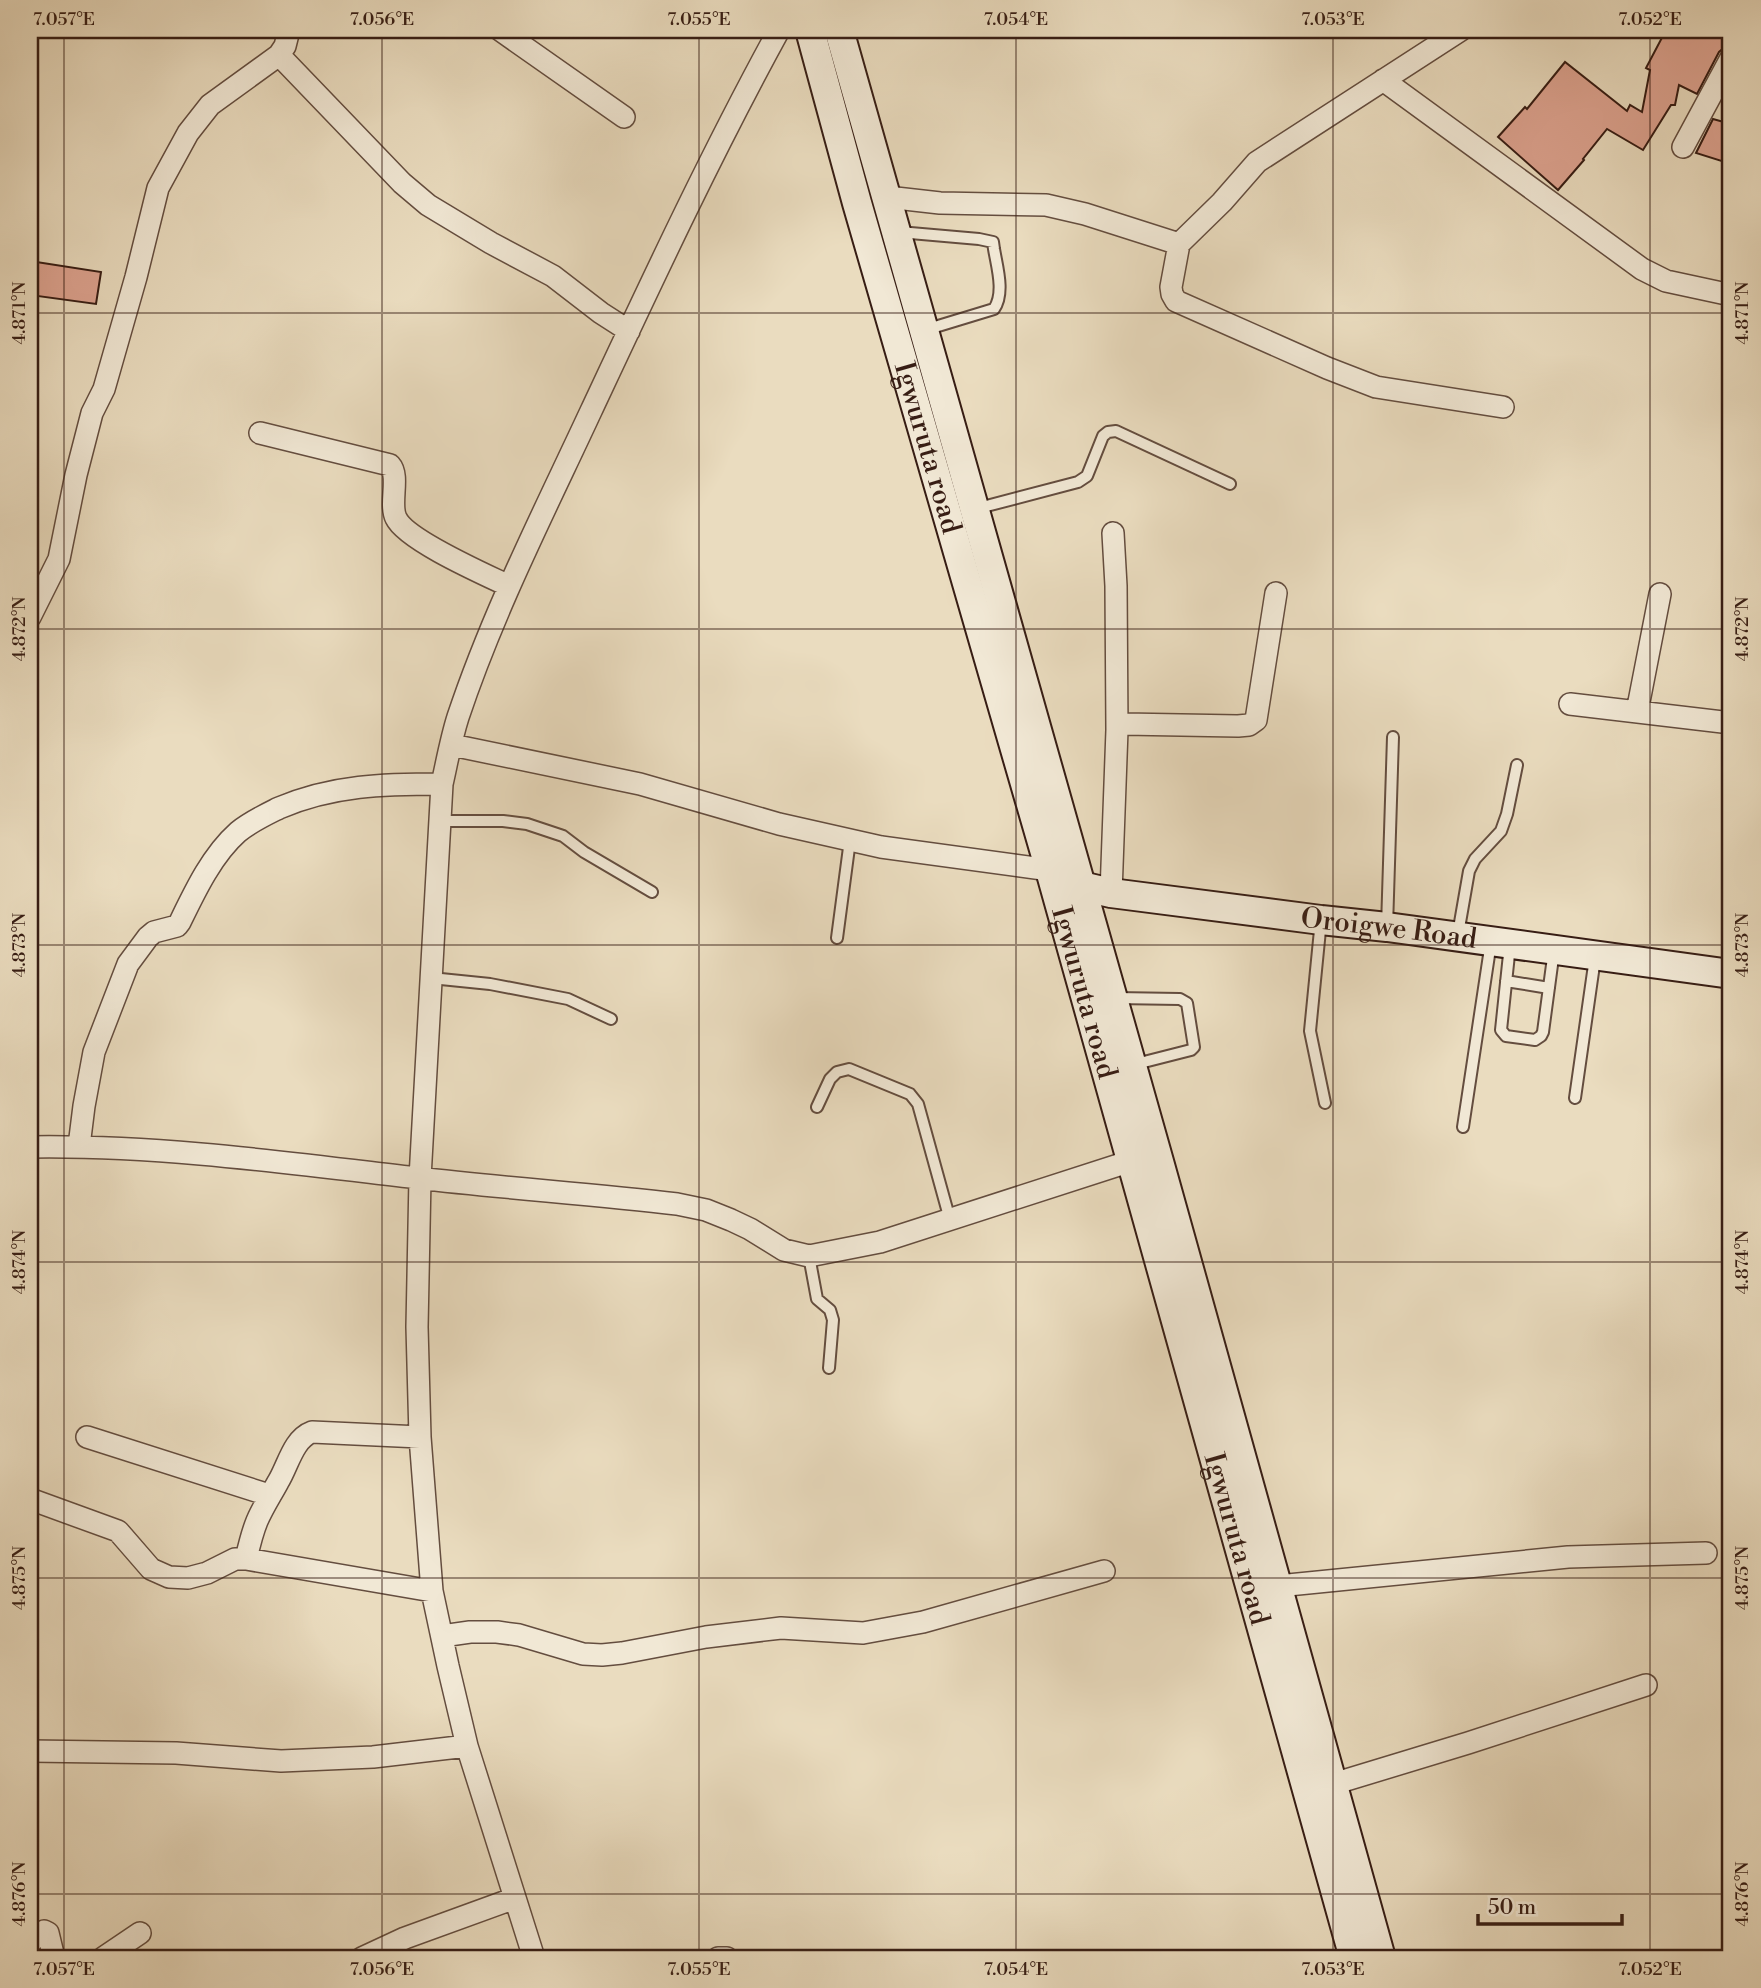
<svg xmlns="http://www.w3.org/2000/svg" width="1761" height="1988" font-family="'Libre Bodoni',serif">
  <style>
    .building { fill: #dda390; stroke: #371d14; stroke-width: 2 }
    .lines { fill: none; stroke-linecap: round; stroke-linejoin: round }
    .lane-casing { stroke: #644d3f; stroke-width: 14 }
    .street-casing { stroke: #644d3f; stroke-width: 24 }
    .secondary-casing { stroke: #371d14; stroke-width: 32 }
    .lane { stroke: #f1e8d5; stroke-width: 10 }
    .street { stroke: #f1e8d5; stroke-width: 21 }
    .secondary { stroke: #f1e8d5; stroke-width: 28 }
    .ticks { fill: none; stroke: #371d14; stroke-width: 2; stroke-opacity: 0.45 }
    .labels { text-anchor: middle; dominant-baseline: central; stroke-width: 5; stroke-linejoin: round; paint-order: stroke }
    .street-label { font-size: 28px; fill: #371d14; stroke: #f1e8d5 }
    .neatline { fill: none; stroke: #371d14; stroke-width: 2.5 }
    .ticks-label { font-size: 18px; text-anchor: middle; fill: #371d14 }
  </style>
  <rect width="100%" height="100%" fill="#eadcbf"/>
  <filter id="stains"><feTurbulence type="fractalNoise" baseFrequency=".00286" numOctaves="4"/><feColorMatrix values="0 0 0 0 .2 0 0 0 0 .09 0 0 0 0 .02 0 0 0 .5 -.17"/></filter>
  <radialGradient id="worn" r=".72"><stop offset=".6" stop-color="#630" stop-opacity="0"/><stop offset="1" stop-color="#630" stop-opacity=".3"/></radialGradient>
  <path class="building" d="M1666 30H1731V45L1725 47 1719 52 1697 94 1679 85 1675 105H1671L1643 150 1607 129 1583 159 1584 160 1558 190 1498 137 1525 107 1527 109 1565 62 1627 111 1630 105 1642 112 1650 70 1646 68Z
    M1713 119 1731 124V164L1696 153Z
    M30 261 101 272 96 304 30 295Z"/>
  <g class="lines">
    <defs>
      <path id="lane" d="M899 232 979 239 993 242 994 249C997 267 1005 293 994 309L925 330
        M975 509 1078 482 1087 476 1103 436 1108 432 1116 431 1230 484
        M440 821H503L527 824 563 836 584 852 652 892
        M1321 920 1310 1031 1325 1103
        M1387 927 1393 737
        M1458 934 1469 871 1475 859 1501 831 1507 814 1517 765
        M837 938 850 840
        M1510 945 1501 1030 1506 1036 1535 1040 1541 1036 1543 1032 1554 950
        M431 978 490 984 568 999 611 1019
        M1506 981 1549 988
        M1115 998 1180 999 1187 1003 1194 1047 1191 1050 1132 1065
        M1575 1098 1595 958
        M817 1107 830 1079 837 1072 849 1069 910 1094 918 1104 950 1220
        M1463 1127 1491 942
        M809 1256 817 1299 830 1310 833 1320 829 1368"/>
      <path id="street" d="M500 30 624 117
        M1461 30 1257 162 1222 202 1179 244 1171 287 1172 294 1176 301 1327 368 1376 387 1503 407
        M279 55 402 183 428 205 491 243 553 276 601 313 629 331
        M1383 80 1642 269 1666 281 1731 295
        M1683 147 1731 58
        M887 197 940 203 1046 205 1085 214 1179 244
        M260 433 390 465C400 476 389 504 396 518 406 540 486 575 509 586
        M1113 533 1116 586 1117 730
        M30 617 59 559 76 475 92 413 104 389 136 277 158 188 188 133 210 105 279 55 285 46 289 30
        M1570 704 1731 723
        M1637 712 1660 594
        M452 745 640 784 779 824 881 847 1050 870
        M1111 893 1117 730 1120 726 1124 724 1238 726 1249 725 1256 720 1276 593
        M79 1146 84 1106 94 1052 128 964 148 937 154 932 177 926 180 922C195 891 212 855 238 832 250 822 265 815 279 808 333 785 384 784 442 784
        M30 1147C159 1145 289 1163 417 1178 504 1188 590 1194 677 1204L706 1210 731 1220 750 1229 784 1250 809 1256 880 1242 1131 1161
        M87 1437 269 1495
        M30 1499 118 1531 151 1569 169 1577 188 1578 207 1573 235 1559H246L432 1591
        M246 1559C249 1546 252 1533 257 1521 263 1507 271 1495 278 1482 288 1466 293 1439 312 1432L420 1437
        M1278 1586 1568 1557 1706 1553
        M442 1636 470 1632H497L519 1635 583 1654 602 1655 622 1653 706 1637 781 1628 863 1633 923 1622 1104 1571
        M30 1751 176 1753 281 1761 373 1757 467 1746
        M1333 1784 1468 1743 1646 1685
        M30 1943 37 1935 44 1931 48 1933 54 1958
        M103 1958 140 1933
        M362 1958 405 1938 515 1898
        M534 1958 467 1746 448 1666 432 1591 420 1437 417 1327 420 1178 442 784C447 762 451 739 458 717 493 612 544 512 591 411 651 283 711 154 779 30
        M718 1958H727"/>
      <g id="secondary">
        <path id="s1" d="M810 30 857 203 1050 870 1354 1958"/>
        <path d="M839 30 1160 1165 1381 1958"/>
        <path id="s2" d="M1067 878 1081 886 1111 893 1321 920 1387 927 1731 974"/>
      </g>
    </defs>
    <use href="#lane" class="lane-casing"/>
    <use href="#street" class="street-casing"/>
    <use href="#secondary" class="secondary-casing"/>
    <use href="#lane" class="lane"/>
    <use href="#street" class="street"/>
    <use href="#secondary" class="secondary"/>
  </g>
  <path class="ticks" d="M64 30V1958M382 30V1958M699 30V1958M1016 30V1958M1333 30V1958M1650 30V1958M30 313H1731M30 629H1731M30 945H1731M30 1262H1731M30 1578H1731M30 1894H1731"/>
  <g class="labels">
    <g class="street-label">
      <text stroke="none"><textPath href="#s1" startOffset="434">Igwuruta road</textPath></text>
      <text stroke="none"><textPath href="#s2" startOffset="327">Oroigwe Road</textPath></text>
      <text stroke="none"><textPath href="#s1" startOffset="1001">Igwuruta road</textPath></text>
      <text stroke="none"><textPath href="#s1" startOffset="1568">Igwuruta road</textPath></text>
    </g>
  </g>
  <rect width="1761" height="1988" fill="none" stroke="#eadcbf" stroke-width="77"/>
  <path d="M1478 1914v10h144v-10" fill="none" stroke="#371d14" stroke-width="3.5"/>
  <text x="1488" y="1914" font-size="21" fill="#371d14" stroke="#f1e8d5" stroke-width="5" paint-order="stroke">50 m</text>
  <rect x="38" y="38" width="1684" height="1912" class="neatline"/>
  <g class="ticks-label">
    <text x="64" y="25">7.057°E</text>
    <text x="382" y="25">7.056°E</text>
    <text x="699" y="25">7.055°E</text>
    <text x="1016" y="25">7.054°E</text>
    <text x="1333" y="25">7.053°E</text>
    <text x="1650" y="25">7.052°E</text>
    <text transform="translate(1742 313) rotate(-90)" y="6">4.871°N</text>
    <text transform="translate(19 313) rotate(-90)" y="6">4.871°N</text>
    <text transform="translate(1742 629) rotate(-90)" y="6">4.872°N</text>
    <text transform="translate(19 629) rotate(-90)" y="6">4.872°N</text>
    <text transform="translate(1742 945) rotate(-90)" y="6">4.873°N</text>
    <text transform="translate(19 945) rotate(-90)" y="6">4.873°N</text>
    <text transform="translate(1742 1262) rotate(-90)" y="6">4.874°N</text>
    <text transform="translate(19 1262) rotate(-90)" y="6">4.874°N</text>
    <text transform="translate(1742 1578) rotate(-90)" y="6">4.875°N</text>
    <text transform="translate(19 1578) rotate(-90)" y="6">4.875°N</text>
    <text transform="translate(1742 1894) rotate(-90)" y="6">4.876°N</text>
    <text transform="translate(19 1894) rotate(-90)" y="6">4.876°N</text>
    <text x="64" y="1975">7.057°E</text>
    <text x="382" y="1975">7.056°E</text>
    <text x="699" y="1975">7.055°E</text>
    <text x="1016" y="1975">7.054°E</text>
    <text x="1333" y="1975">7.053°E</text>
    <text x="1650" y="1975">7.052°E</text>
  </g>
  <rect width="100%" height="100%" filter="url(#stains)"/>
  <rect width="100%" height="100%" fill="url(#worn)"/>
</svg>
